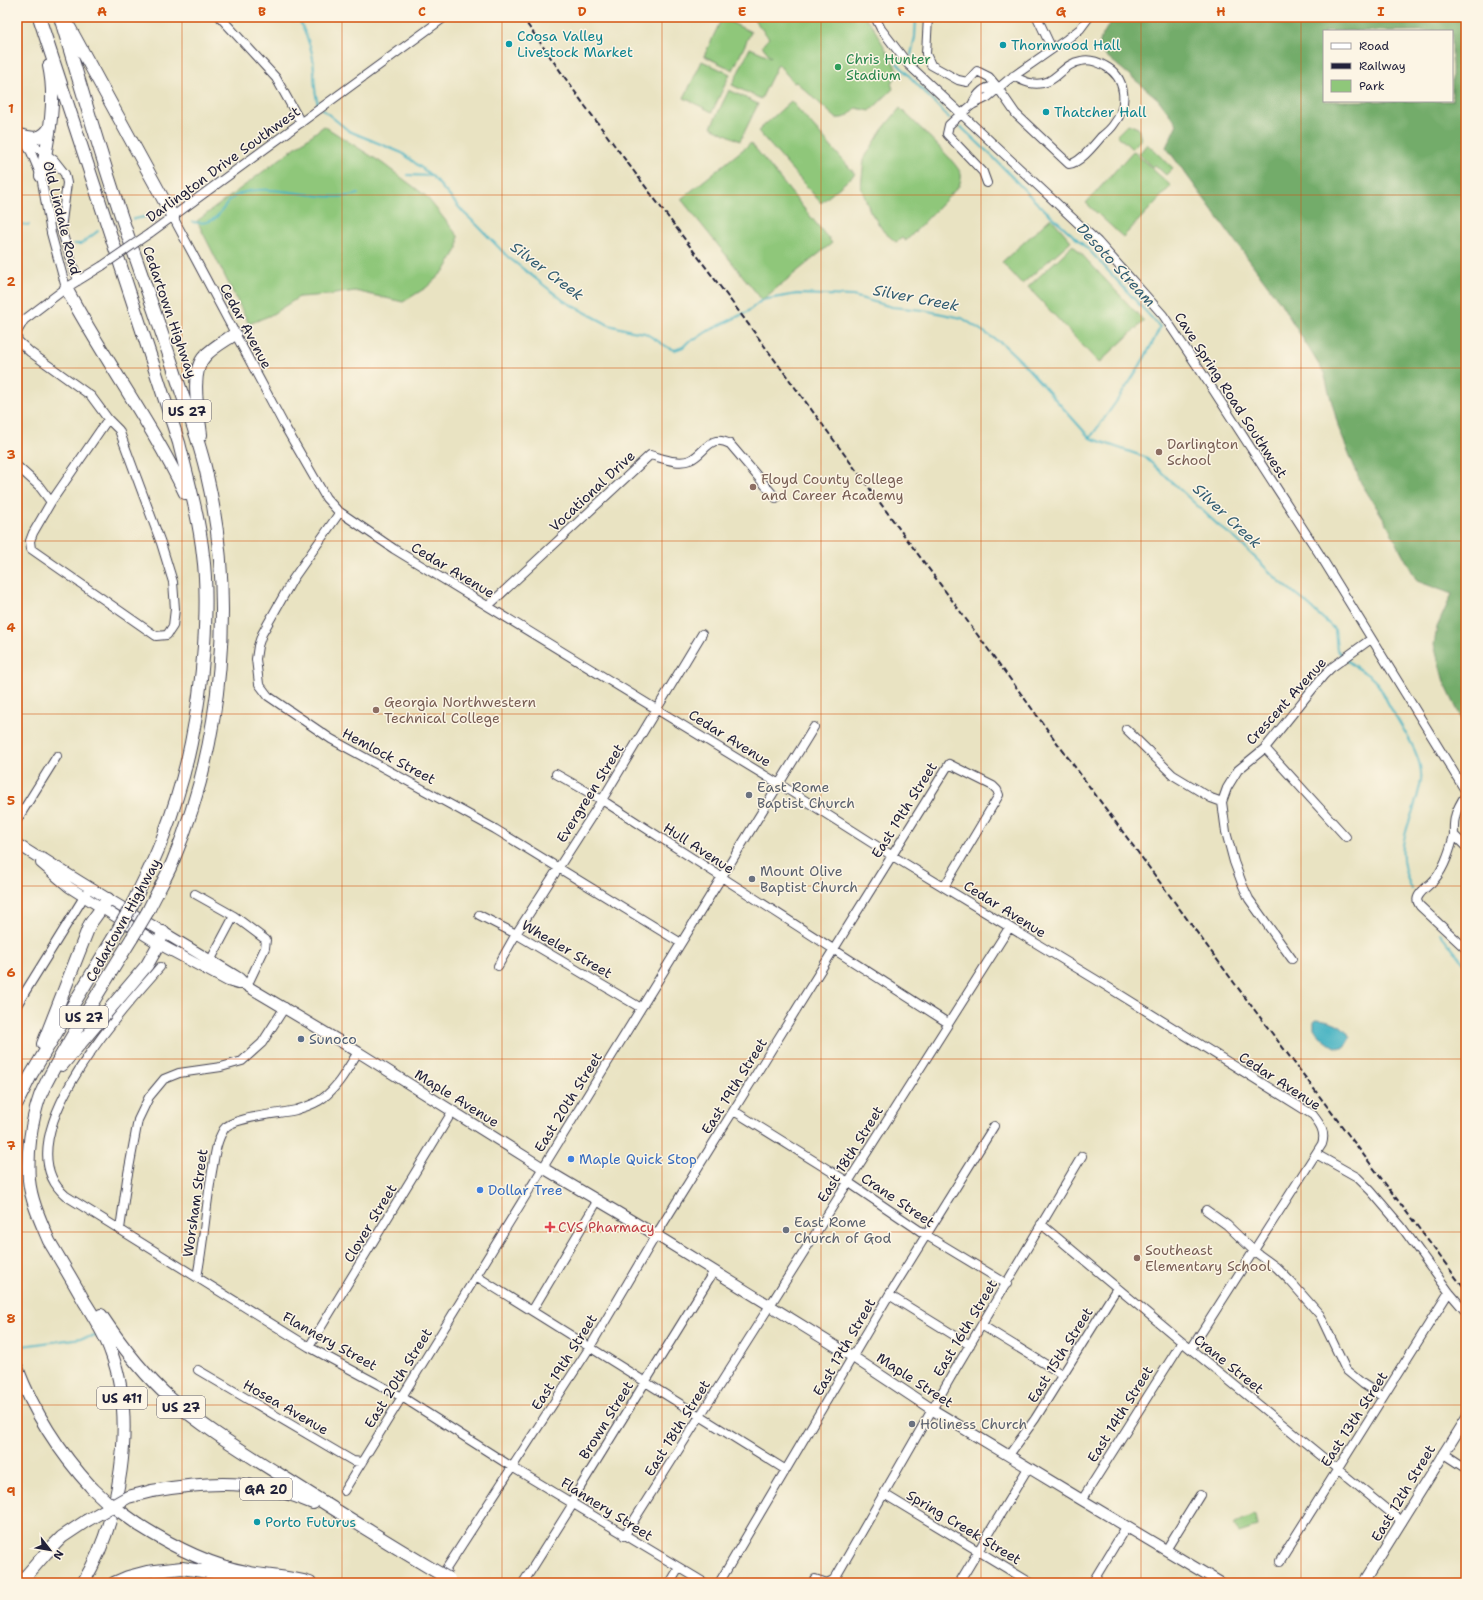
<svg xmlns="http://www.w3.org/2000/svg" width="1483" height="1600" font-family="'Shantell Sans',sans-serif">
  <style>
    .green { fill: #8fc77a; stroke: #58745a }
    .forest { fill: #73ac6a; stroke: #4a6752; fill-rule: evenodd }
    .water { fill: #47b3c3; stroke: #346a7f }
    .lines { fill: none; stroke-linecap: round; stroke-linejoin: round }
    .stream { stroke: #47b3c3; stroke-width: 2 }
    .minor-casing { stroke: #403f4f; stroke-width: 10 }
    .major-casing { stroke: #403f4f; stroke-width: 12 }
    .highway-casing { stroke: #403f4f; stroke-width: 14 }
    .minor { stroke: #fff; stroke-width: 8 }
    .major { stroke: #fff; stroke-width: 10 }
    .highway { stroke: #fff; stroke-width: 12 }
    .rail { stroke: #22223b; stroke-width: 2; stroke-dasharray: 6 3; stroke-linecap: butt }
    .minor-bridge-casing { stroke: #403f4f; stroke-width: 10; stroke-linecap: butt }
    .highway-bridge-casing { stroke: #403f4f; stroke-width: 14; stroke-linecap: butt }
    .minor-bridge { stroke: #fff; stroke-width: 8 }
    .highway-bridge { stroke: #fff; stroke-width: 12 }
    .grid { fill: none; stroke: #d45411; stroke-width: 1; stroke-opacity: 0.55 }
    .culture-dot { fill: #0f9aa8; stroke: #fcf5e5; stroke-width: 1.5 }
    .leisure-dot { fill: #2e9e5b; stroke: #fcf5e5; stroke-width: 1.5 }
    .education-dot { fill: #8d6e63; stroke: #fcf5e5; stroke-width: 1.5 }
    .worship-dot { fill: #6b7280; stroke: #fcf5e5; stroke-width: 1.5 }
    .service-dot { fill: #5c6f8a; stroke: #fcf5e5; stroke-width: 1.5 }
    .shop-dot { fill: #3f7fe0; stroke: #fcf5e5; stroke-width: 1.5 }
    .health-dot { fill: #e0444e; stroke: #fcf5e5; stroke-width: 1.5 }
    .labels { text-anchor: middle; dominant-baseline: central; stroke-width: 3; stroke-linejoin: round; paint-order: stroke }
    .shield { fill: #fcf5e5; stroke: #63616e; stroke-width: 1 }
    .shield-label { font-size: 13px; font-weight: bold; fill: #22223b }
    .culture-label { font-size: 14px; fill: #0d838f; stroke: #fcf5e5; text-anchor: start }
    .leisure-label { font-size: 14px; fill: #27864d; stroke: #fcf5e5; text-anchor: start }
    .street-label { font-size: 14px; fill: #22223b; stroke: #fcf5e5 }
    .education-label { font-size: 14px; fill: #785e54; stroke: #fcf5e5; text-anchor: start }
    .worship-label { font-size: 14px; fill: #5b616d; stroke: #fcf5e5; text-anchor: start }
    .service-label { font-size: 14px; fill: #4e5e75; stroke: #fcf5e5; text-anchor: start }
    .shop-label { font-size: 14px; fill: #366cbe; stroke: #fcf5e5; text-anchor: start }
    .health-label { font-size: 14px; fill: #be3a42; stroke: #fcf5e5; text-anchor: start }
    .water-label { font-size: 15px; font-style: italic; fill: #315c71; stroke: #fcf5e5 }
    .neatline { fill: none; stroke: #d45411; stroke-width: 1.5 }
    .grid-label { font-size: 13px; text-anchor: middle; font-weight: bold; fill: #d45411 }
  </style>
  <rect width="100%" height="100%" fill="#fcf5e5"/>
  <filter id="ink" filterUnits="userSpaceOnUse"><feTurbulence type="fractalNoise" baseFrequency=".025" numOctaves="2"/><feDisplacementMap in="SourceGraphic" scale="8" xChannelSelector="R" yChannelSelector="G"/><feConvolveMatrix kernelMatrix="1 2 1 2 8 2 1 2 1" color-interpolation-filters="sRGB"/></filter>
  <filter id="wash" filterUnits="userSpaceOnUse"><feTurbulence type="fractalNoise" baseFrequency=".012" numOctaves="4" result="noise"/><feDisplacementMap in="SourceGraphic" scale="16" xChannelSelector="R" yChannelSelector="G"/><feGaussianBlur stdDeviation="0.9" result="paint"/><feColorMatrix in="noise" values="0 0 0 0 0 0 0 0 0 0 0 0 0 0 0 0 0 1.4 0 .05"/><feComposite in="paint" operator="in"/></filter>
  <g filter="url(#wash)">
    <rect width="100%" height="100%" fill="#e9e3c2"/>
    <path class="green" d="M752 17H865L872 25 898 71 897 76 891 83 893 89 870 111 856 108C849 115 846 119 836 118L796 82 794 83 778 64 761 99 732 85 750 48 771 57 762 46 769 38Z
      M722 18 751 32 733 70 704 56Z
      M702 61 730 74 712 112 684 98Z
      M729 90 758 104 740 141 711 127Z
      M791 101 855 174 821 203 758 131Z
      M900 108C911 119 957 162 961 174 962 179 960 182 959 186L906 241 902 238 896 242 884 232 870 211 861 187 864 159 882 130Z
      M1128 124 1138 128 1141 139 1132 149 1117 135Z
      M324 126 382 163 426 196 458 236V248L445 270 427 287 403 302 355 291 328 295 299 297 271 315 249 324 197 221Z
      M751 143 832 243 762 300 681 199Z
      M1147 144 1173 168 1166 175 1155 165 1152 167 1139 154Z
      M1133 151 1171 186 1123 237 1086 203Z
      M1051 218 1071 241 1022 284 1002 262Z
      M1073 245 1144 321 1099 363 1028 287Z
      M1253 1515 1255 1516 1257 1527 1239 1533 1234 1524 1235 1523Z"/>
    <path class="forest" d="M1112 17H1466V728L1444 682 1434 645 1437 627 1452 594 1417 581 1384 519 1361 483 1339 429 1324 373 1280 302 1166 147 1177 124 1158 99 1098 49 1101 38 1112 19ZM1324 31H1452V101H1324Z"/>
    <path class="water" d="M1316 1019C1330 1020 1345 1024 1350 1038 1348 1041 1346 1046 1342 1048 1333 1050 1318 1035 1314 1028V1021Z"/>
    <g class="lines">
      <path class="stream" d="M298 17C304 30 311 44 313 59 315 72 313 94 319 106
        M911 55 915 37 916 17
        M897 63 949 118
        M322 109 349 131 402 153 432 176 464 213 477 225 508 257 564 301 609 325 632 331 645 333 669 348 675 350 683 347 689 341 696 339 706 332 747 312 762 300 797 294 853 296 892 307 923 310 962 318 1004 345 1021 361 1090 438 1145 457 1218 525 1237 540 1278 580 1304 601 1330 625 1335 630 1337 650 1344 657
        M961 127 994 158 1035 201 1089 250 1160 327C1142 368 1116 402 1090 438
        M408 175 431 176
        M134 219 150 216
        M193 222C224 228 219 200 242 193 275 182 323 204 358 194
        M17 224 29 225
        M74 244H81L98 231
        M1347 660C1355 668 1366 672 1374 680 1380 685 1384 696 1388 703 1399 724 1424 756 1421 780 1414 825 1389 842 1412 889
        M1440 933 1466 966
        M22 1346 97 1336"/>
    </g>
  </g>
  <g filter="url(#ink)">
    <g class="lines">
      <defs>
        <path id="minor" d="M220 17 276 78 301 123
          M875 17 881 29 908 64 1098 242 1163 315 1210 385 1320 555 1466 792
          M928 17 926 54 931 65 958 80 967 82 977 71 989 77 998 88 1016 114 1069 164C1079 164 1095 144 1101 137 1106 133 1111 129 1114 124 1129 105 1126 77 1105 66 1098 62 1089 59 1081 61 1060 64 1057 88 1030 83 1024 82 1018 78 1013 76
          M1037 17 1052 49
          M972 105C977 94 984 84 998 88
          M24 138 54 160 65 174 67 183 61 229 78 281
          M22 139 31 152 41 176 51 233 66 288
          M987 183 983 172 947 134 949 125 961 114 972 105 988 97 1008 80 1067 39 1080 29 1089 17
          M173 217 284 425 326 498 337 510 394 549 779 784 891 855 1103 984 1313 1115C1320 1124 1326 1132 1322 1144L1191 1349
          M150 233 445 17
          M17 332 24 320 66 288 102 266
          M17 337 18 341 30 352 91 396 108 419 119 430 161 543 173 582 175 609 173 626 167 635 156 636 31 549 30 541 33 533 51 502 108 419
          M17 466 39 486 51 502
          M340 512 293 579 262 634 258 646 256 659 259 684 268 696 331 739 495 829 681 943
          M488 606 650 455C662 458 678 465 690 460 706 453 709 433 730 444L776 498
          M1126 729 1173 775 1211 798 1222 802
          M1265 748 1346 837
          M556 774 602 800 948 1023
          M1466 794C1456 810 1453 817 1454 835L1466 847
          M17 820 57 756
          M1454 835C1450 850 1445 867 1435 879 1430 885 1421 890 1418 897 1416 901 1418 903 1420 906L1466 949
          M195 894 234 916 266 940 265 948 247 986
          M479 915 516 934 641 1008
          M1292 959 1249 899 1243 886 1234 862 1226 832 1222 802 1227 788 1238 770 1265 748 1323 676 1331 668 1371 639
          M208 965 234 916
          M498 966 516 934 602 800 702 634
          M160 967C123 1009 1 1141 66 1196L309 1347 402 1397 512 1467 705 1583
          M17 1005 87 892
          M734 1111 848 1182 926 1235 1007 1284
          M1316 1154 1357 1177 1371 1191 1401 1226 1449 1292 1466 1312
          M1206 1210 1227 1225 1254 1251 1276 1267 1291 1282 1320 1315 1346 1370 1363 1384 1383 1397
          M1041 1224 1182 1342 1402 1522
          M120 1229 127 1179 138 1120 149 1097 164 1079 179 1073 221 1067 242 1061 262 1043 285 1007
          M476 1276 786 1470
          M197 1277C204 1241 206 1203 213 1166 215 1153 217 1140 224 1129 232 1117 280 1114 296 1110 305 1107 316 1104 323 1098 338 1087 348 1068 358 1052
          M889 1295 970 1345
          M532 1311 598 1200
          M983 1326 1063 1375
          M309 1347 452 1112
          M198 1370 353 1461 362 1462
          M1443 1453 1466 1468
          M1009 1455 1035 1419 1117 1288
          M344 1491 814 727
          M884 1494 1031 1583
          M1082 1500 1182 1342
          M624 1536 1009 928
          M1166 1550 1200 1495
          M1280 1561 1449 1292
          M815 1579 827 1583 833 1580 837 1575 956 1368 1082 1156
          M437 1583 590 1347 656 1235 949 764 993 786 997 790 999 795 944 887
          M523 1583 571 1507V1502L714 1271
          M670 1583 679 1568
          M719 1583 889 1295 994 1126
          M959 1583 1028 1468
          M1092 1583 1126 1527"/>
        <path id="major" d="M17 844 36 856 44 859C108 900 174 938 239 978L247 986 358 1052 543 1168 656 1235 853 1357 933 1410 1082 1500 1221 1583
          M41 863 69 887 159 944 228 981 238 984H244
          M1363 1583 1466 1418"/>
        <path id="highway" d="M39 17 179 443C188 480 199 517 203 555 207 585 206 615 204 646 199 714 188 773 163 837 155 860 143 881 133 903
          M60 17C82 90 103 164 128 236 145 284 162 333 178 382 188 411 199 441 206 471 236 597 223 742 173 861 166 878 156 894 148 911
          M67 23 173 217
          M20 135C32 139 43 140 50 127
          M41 176C48 140 57 103 49 66
          M66 288C103 358 151 422 185 493
          M201 435C199 415 189 372 205 356 213 347 225 341 235 334
          M43 1044 90 924 108 899
          M62 1065 147 965 159 944 163 932
          M17 1103 31 1075 118 930
          M101 1315C121 1345 144 1375 171 1399 203 1427 241 1450 277 1473 329 1506 380 1538 432 1569
          M17 1368C34 1413 59 1452 92 1488
          M152 1491C210 1481 258 1479 313 1503
          M139 1525C172 1546 208 1565 246 1572 267 1577 290 1576 310 1583
          M20 1583 46 1553 62 1537 86 1521
          M83 1583C120 1521 137 1421 111 1352 105 1334 94 1317 84 1301 73 1281 61 1261 49 1241 41 1222 31 1201 29 1180 27 1154 31 1121 40 1096 48 1077 60 1058 70 1040 90 1006 111 972 132 938
          M114 1583 128 1577 147 1572 182 1568 240 1577"/>
      </defs>
      <use href="#minor" class="minor-casing"/>
      <use href="#major" class="major-casing"/>
      <use href="#highway" class="highway-casing"/>
      <use href="#minor" class="minor"/>
      <use href="#major" class="major"/>
      <use href="#highway" class="highway"/>
      <path class="rail" d="M522 17 585 106 746 321 1235 984 1466 1291"/>
      <defs>
        <path id="minor-bridge" d="M102 266 150 233"/>
        <path id="highway-bridge" d="M118 930 133 903
          M132 938 148 911
          M92 1488 107 1502 139 1525
          M86 1521 128 1497 152 1491
          M432 1569 449 1579"/>
      </defs>
      <use href="#minor-bridge" class="minor-bridge-casing"/>
      <use href="#highway-bridge" class="highway-bridge-casing"/>
      <use href="#minor-bridge" class="minor-bridge"/>
      <use href="#highway-bridge" class="highway-bridge"/>
    </g>
  </g>
  <path class="grid" d="M182 17V1583M342 17V1583M502 17V1583M662 17V1583M821 17V1583M981 17V1583M1141 17V1583M1301 17V1583M17 195H1466M17 368H1466M17 541H1466M17 714H1466M17 886H1466M17 1059H1466M17 1232H1466M17 1405H1466"/>
  <g class="culture-dot">
    <circle cx="509" cy="44" r="4"/>
    <circle cx="1003" cy="45" r="4"/>
    <circle cx="1046" cy="112" r="4"/>
    <circle cx="257" cy="1522" r="4"/>
  </g>
  <circle class="leisure-dot" cx="838" cy="67" r="4"/>
  <g class="education-dot">
    <circle cx="1159" cy="452" r="4"/>
    <circle cx="753" cy="487" r="4"/>
    <circle cx="376" cy="710" r="4"/>
    <circle cx="1137" cy="1258" r="4"/>
  </g>
  <g class="worship-dot">
    <circle cx="749" cy="795" r="4"/>
    <circle cx="752" cy="879" r="4"/>
    <circle cx="786" cy="1230" r="4"/>
    <circle cx="912" cy="1424" r="4"/>
  </g>
  <circle class="service-dot" cx="301" cy="1039" r="4"/>
  <g class="shop-dot">
    <circle cx="571" cy="1159" r="4"/>
    <circle cx="480" cy="1190" r="4"/>
  </g>
  <path class="health-dot" d="M548 1221h4v4h4v4h-4v4h-4v-4h-4v-4h4z"/>
  <g class="labels">
    <g class="shield">
      <rect x="163" y="400" width="48" height="22" rx="3"/>
      <rect x="60" y="1006" width="48" height="22" rx="3"/>
      <rect x="97" y="1387" width="50" height="22" rx="3"/>
      <rect x="157" y="1396" width="48" height="22" rx="3"/>
      <rect x="240" y="1478" width="52" height="22" rx="3"/>
    </g>
    <g class="shield-label">
      <text x="187" y="411">US 27</text>
      <text x="84" y="1017">US 27</text>
      <text x="122" y="1398">US 411</text>
      <text x="181" y="1407">US 27</text>
      <text x="266" y="1489">GA 20</text>
    </g>
    <g class="culture-label">
      <text x="517" y="36">Coosa Valley<tspan x="517" dy="16">Livestock Market</tspan></text>
      <text x="1011" y="45">Thornwood Hall</text>
      <text x="1054" y="112">Thatcher Hall</text>
      <text x="265" y="1522">Porto Futurus</text>
    </g>
    <g class="leisure-label">
      <text x="846" y="59">Chris Hunter<tspan x="846" dy="16">Stadium</tspan></text>
    </g>
    <g class="street-label">
      <text transform="translate(223 164) rotate(-36)">Darlington Drive Southwest</text>
      <text transform="translate(62 218) rotate(76)">Old Lindale Road</text>
      <text transform="translate(170 312) rotate(71)">Cedartown Highway</text>
      <text transform="translate(246 326) rotate(62)">Cedar Avenue</text>
      <text transform="translate(1231 395) rotate(57)">Cave Spring Road Southwest</text>
      <text transform="translate(592 491) rotate(-43)">Vocational Drive</text>
      <text transform="translate(453 570) rotate(31)">Cedar Avenue</text>
      <text transform="translate(1286 701) rotate(-48)">Crescent Avenue</text>
      <text transform="translate(730 738) rotate(32)">Cedar Avenue</text>
      <text transform="translate(389 756) rotate(28)">Hemlock Street</text>
      <text transform="translate(590 793) rotate(-58)">Evergreen Street</text>
      <text transform="translate(904 810) rotate(-58)">East 19th Street</text>
      <text transform="translate(699 848) rotate(33)">Hull Avenue</text>
      <text transform="translate(1005 909) rotate(32)">Cedar Avenue</text>
      <text transform="translate(123 920) rotate(-61)">Cedartown Highway</text>
      <text transform="translate(567 949) rotate(30)">Wheeler Street</text>
      <text transform="translate(1280 1081) rotate(33)">Cedar Avenue</text>
      <text transform="translate(734 1086) rotate(-58)">East 19th Street</text>
      <text transform="translate(457 1098) rotate(32)">Maple Avenue</text>
      <text transform="translate(568 1102) rotate(-58)">East 20th Street</text>
      <text transform="translate(850 1154) rotate(-58)">East 18th Street</text>
      <text transform="translate(898 1200) rotate(34)">Crane Street</text>
      <text transform="translate(195 1203) rotate(-82)">Worsham Street</text>
      <text transform="translate(370 1223) rotate(-59)">Clover Street</text>
      <text transform="translate(965 1328) rotate(-59)">East 16th Street</text>
      <text transform="translate(330 1341) rotate(29)">Flannery Street</text>
      <text transform="translate(844 1347) rotate(-60)">East 17th Street</text>
      <text transform="translate(1060 1355) rotate(-58)">East 15th Street</text>
      <text transform="translate(564 1362) rotate(-58)">East 19th Street</text>
      <text transform="translate(1229 1364) rotate(39)">Crane Street</text>
      <text transform="translate(398 1378) rotate(-58)">East 20th Street</text>
      <text transform="translate(915 1380) rotate(33)">Maple Street</text>
      <text transform="translate(286 1407) rotate(30)">Hosea Avenue</text>
      <text transform="translate(1120 1414) rotate(-58)">East 14th Street</text>
      <text transform="translate(1354 1419) rotate(-57)">East 13th Street</text>
      <text transform="translate(606 1420) rotate(-58)">Brown Street</text>
      <text transform="translate(677 1428) rotate(-58)">East 18th Street</text>
      <text transform="translate(1403 1493) rotate(-59)">East 12th Street</text>
      <text transform="translate(607 1509) rotate(32)">Flannery Street</text>
      <text transform="translate(964 1527) rotate(31)">Spring Creek Street</text>
    </g>
    <g class="education-label">
      <text x="1167" y="444">Darlington<tspan x="1167" dy="16">School</tspan></text>
      <text x="761" y="479">Floyd County College<tspan x="761" dy="16">and Career Academy</tspan></text>
      <text x="384" y="702">Georgia Northwestern<tspan x="384" dy="16">Technical College</tspan></text>
      <text x="1145" y="1250">Southeast<tspan x="1145" dy="16">Elementary School</tspan></text>
    </g>
    <g class="worship-label">
      <text x="757" y="787">East Rome<tspan x="757" dy="16">Baptist Church</tspan></text>
      <text x="760" y="871">Mount Olive<tspan x="760" dy="16">Baptist Church</tspan></text>
      <text x="794" y="1222">East Rome<tspan x="794" dy="16">Church of God</tspan></text>
      <text x="920" y="1424">Holiness Church</text>
    </g>
    <g class="service-label">
      <text x="309" y="1039">Sunoco</text>
    </g>
    <g class="shop-label">
      <text x="579" y="1159">Maple Quick Stop</text>
      <text x="488" y="1190">Dollar Tree</text>
    </g>
    <g class="health-label">
      <text x="558" y="1227">CVS Pharmacy</text>
    </g>
    <g class="water-label">
      <text transform="translate(1116 265) rotate(47)">Desoto Stream</text>
      <text transform="translate(547 271) rotate(37)">Silver Creek</text>
      <text transform="translate(916 298) rotate(11)">Silver Creek</text>
      <text transform="translate(1227 516) rotate(43)">Silver Creek</text>
    </g>
  </g>
  <rect width="1483" height="1600" fill="none" stroke="#fcf5e5" stroke-width="44"/>
  <rect x="1323" y="30" width="130" height="72" fill="#fcf5e5" stroke="#a5a1a1"/>
  <rect x="1331" y="43" width="20" height="6" fill="#ffffff" stroke="#a5a1a1"/>
  <text x="1359" y="50" font-size="12" fill="#22223b">Road</text>
  <rect x="1331" y="63" width="20" height="6" fill="#22223b" stroke="#a5a1a1"/>
  <text x="1359" y="70" font-size="12" fill="#22223b">Railway</text>
  <rect x="1331" y="80" width="20" height="12" fill="#8fc77a" stroke="#a5a1a1"/>
  <text x="1359" y="90" font-size="12" fill="#22223b">Park</text>
  <g transform="translate(50 1550) rotate(121)" stroke="#fcf5e5" stroke-width="3" paint-order="stroke">
  <path d="M0-3L7 15L0 10L-7 15Z" fill="#22223b"/>
  <text y="-6" font-size="11" font-weight="bold" text-anchor="middle" fill="#22223b">N</text>
  </g>
  <rect x="22" y="22" width="1439" height="1556" class="neatline"/>
  <g class="grid-label">
    <text x="102" y="16">A</text>
    <text x="262" y="16">B</text>
    <text x="422" y="16">C</text>
    <text x="582" y="16">D</text>
    <text x="742" y="16">E</text>
    <text x="901" y="16">F</text>
    <text x="1061" y="16">G</text>
    <text x="1221" y="16">H</text>
    <text x="1381" y="16">I</text>
    <text x="11" y="113">1</text>
    <text x="11" y="286">2</text>
    <text x="11" y="459">3</text>
    <text x="11" y="632">4</text>
    <text x="11" y="805">5</text>
    <text x="11" y="977">6</text>
    <text x="11" y="1150">7</text>
    <text x="11" y="1323">8</text>
    <text x="11" y="1496">9</text>
  </g>
</svg>
